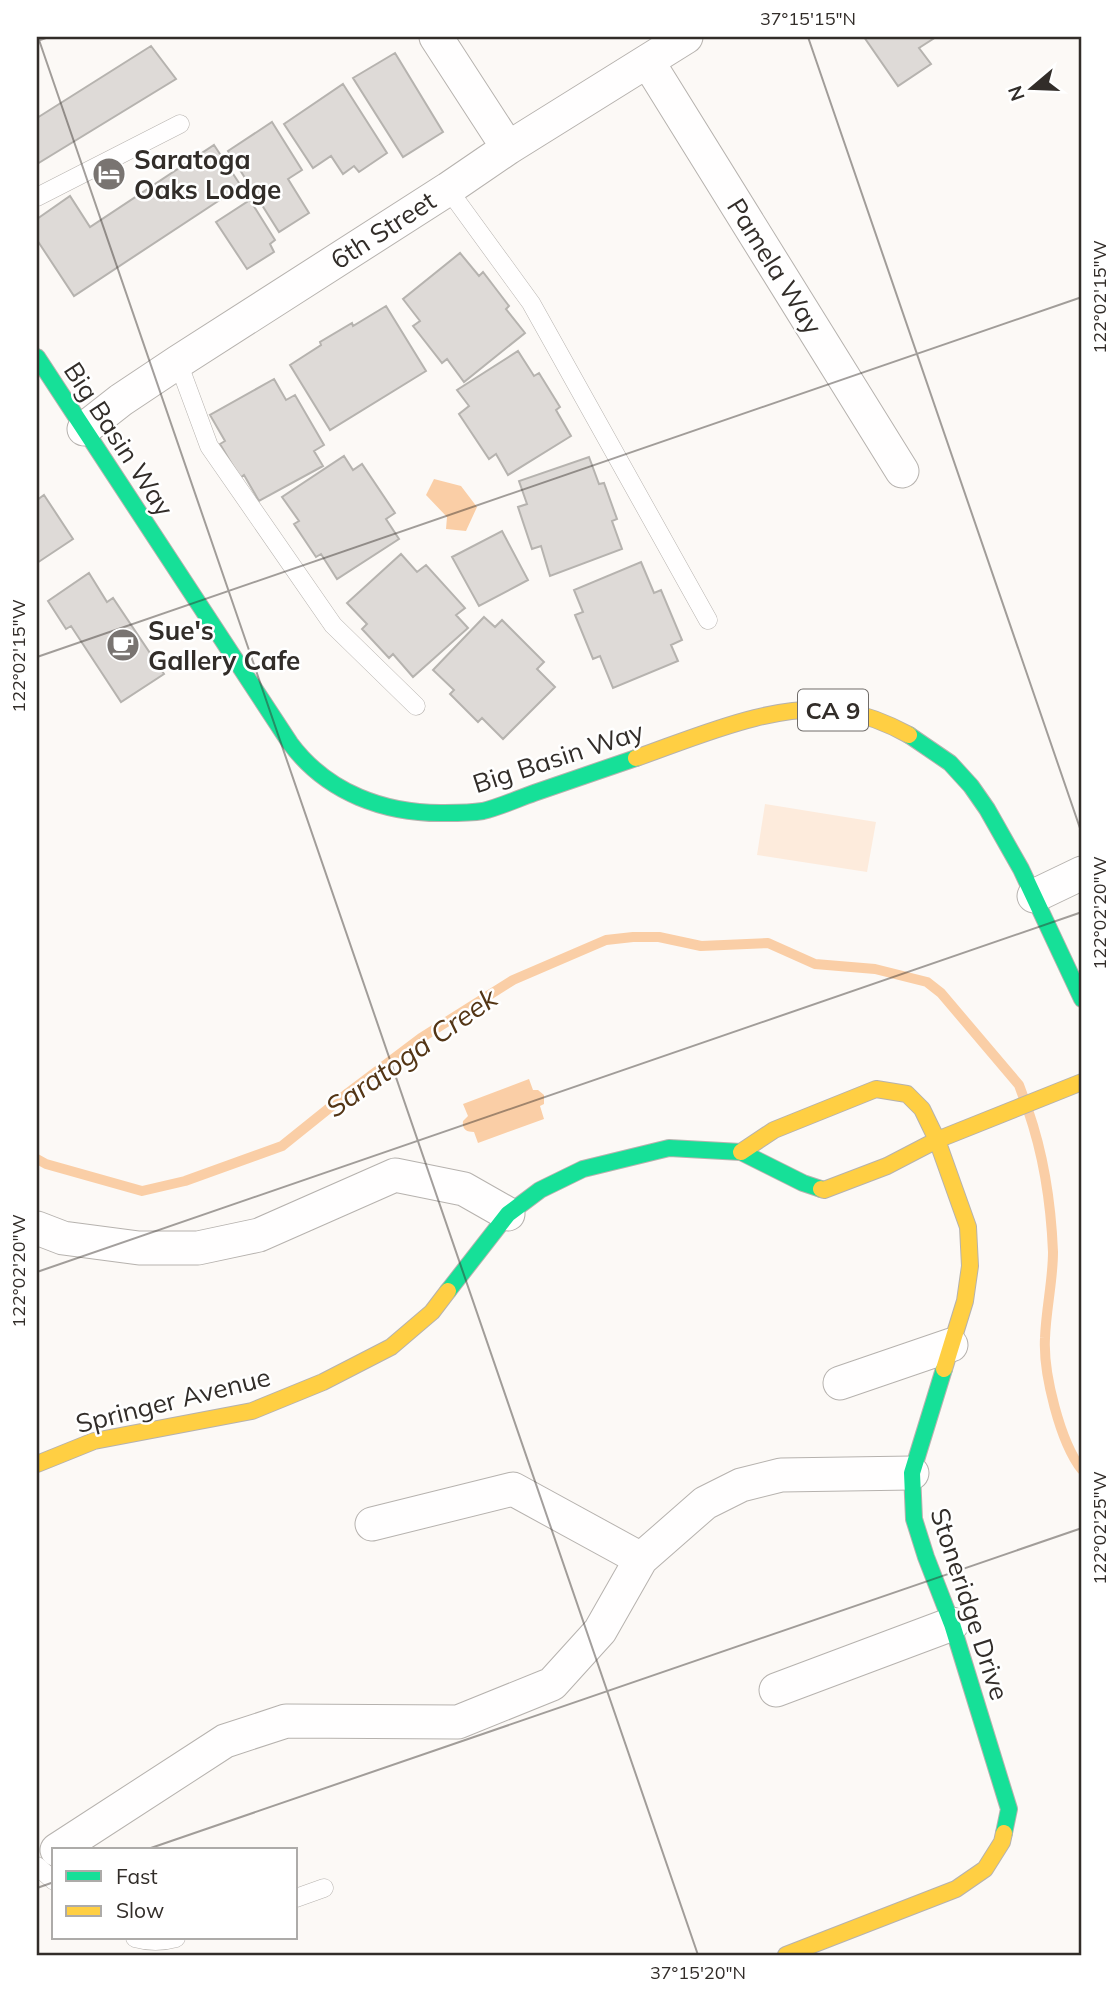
<svg xmlns="http://www.w3.org/2000/svg" width="1119" height="1992" font-family="Mulish,sans-serif">
  <style>
    .green { fill: #fdebdc }
    .water { fill: #facea6 }
    .lines { fill: none; stroke-linecap: round; stroke-linejoin: round }
    .stream { stroke: #facea6; stroke-width: 10 }
    .building { fill: #dedad7; stroke: #b6b3af; stroke-width: 2 }
    .lane-casing { stroke: #b6b2ae; stroke-width: 19 }
    .street-casing { stroke: #b6b2ae; stroke-width: 35 }
    .fast-casing { stroke: #b6b2ae; stroke-width: 18 }
    .slow-casing { stroke: #b6b2ae; stroke-width: 18 }
    .lane { stroke: #fffefe; stroke-width: 18 }
    .street { stroke: #fffefe; stroke-width: 33 }
    .fast { stroke: #16e098; stroke-width: 16 }
    .slow { stroke: #ffcf43; stroke-width: 16 }
    .ticks { fill: none; stroke: #322d29; stroke-width: 2; stroke-opacity: 0.45 }
    .labels { text-anchor: middle; dominant-baseline: central; stroke-width: 5; stroke-linejoin: round; paint-order: stroke }
    .shield { fill: #fff; stroke: #706c69; stroke-width: 2 }
    .shield-label { font-size: 24px; font-weight: bold; fill: #322d29 }
    .poi-label { font-size: 26px; font-weight: bold; fill: #322d29; stroke: #fff; text-anchor: start }
    .street-label { font-size: 26px; fill: #322d29; stroke: #fff }
    .water-label { font-size: 28px; font-style: italic; fill: #533515; stroke: #fff }
    .neatline { fill: none; stroke: #322d29; stroke-width: 2.5 }
    .ticks-label { font-size: 18px; text-anchor: middle; fill: #322d29 }
  </style>
  <rect width="100%" height="100%" fill="#fcf9f6"/>
  <path class="green" d="M765 804 876 822 867 872 757 855Z"/>
  <path class="water" d="M434 479 461 486 477 507 466 531 446 529 447 517 426 495Z
    M529 1079 533 1090H538L544 1095V1104L540 1106 544 1119 478 1143 474 1132C466 1132 462 1129 463 1121L468 1116 463 1104Z"/>
  <g class="lines">
    <path class="stream" d="M1028 1110C1044 1156 1051 1203 1053 1252 1053 1280 1046 1309 1045 1338 1043 1373 1060 1442 1082 1470
      M37 1159 46 1164 142 1191 185 1181 282 1146 348 1093 421 1038 513 980 606 940 633 937H659L701 946 768 943 815 964 875 969 927 982 941 993 1019 1085 1023 1096"/>
  </g>
  <path class="building" d="M864 37H936L919 48 931 64 898 86Z
    M151 46 176 79 37 164V118Z
    M395 53 443 132 403 157 353 78Z
    M343 84 387 153 359 172 354 166 343 174 331 156 313 168 284 124Z
    M272 122 302 170 288 179 309 213 279 232 228 151Z
    M214 145 241 186 74 296 37 240V219L70 196 90 227Z
    M250 200 275 240 270 244 274 252 247 269 216 222Z
    M460 253 479 276 483 272 509 306 506 309 525 333 464 382 447 359 442 363 413 326 420 321 403 299Z
    M386 306 426 371 330 430 290 365 321 345 320 342 352 323 353 326Z
    M518 351 534 376 539 373 560 407 556 410 571 436 508 475 496 454 489 459 459 414 469 406 457 390Z
    M274 379 286 400 295 395 324 445 314 451 323 466 259 501 244 475 240 478 220 444 225 441 210 415Z
    M344 456 353 470 362 464 395 513 386 519 399 539 337 579 321 554 316 557 294 524 299 521 282 497Z
    M589 457 599 484 604 483 617 519 612 521 622 549 550 576 541 546 532 549 518 507 527 504 519 481Z
    M44 495 73 539 37 563V500Z
    M502 531 528 580 479 606 452 557Z
    M401 554 417 572 426 565 465 608 456 615 468 628 413 677 393 654 389 658 362 629 367 624 347 603Z
    M641 562 654 593 661 590 682 640 671 645 678 661 613 688 600 656 593 659 575 615 583 612 574 590Z
    M89 573 107 602 113 598 164 674 121 702 71 626 66 629 48 601Z
    M484 617 495 627 502 620 544 662 537 669 555 687 503 739 482 718 478 722 450 694 454 690 433 670Z"/>
  <g class="lines">
    <defs>
      <path id="lane" d="M448 189 531 303 708 620
        M37 197 180 124
        M178 362 209 446 333 625 416 706
        M37 1866 54 1881
        M296 1898 324 1888
        M135 1938C149 1942 162 1942 176 1938"/>
      <path id="street" d="M436 37 508 148
        M648 62 902 471
        M84 429 121 400 178 362 448 189 508 148 686 37
        M1034 896 1082 873
        M37 1228 63 1238 139 1248H198L259 1235 395 1175 464 1189 508 1214
        M840 1383 951 1345
        M372 1524 513 1489 641 1559
        M776 1690 952 1624
        M57 1850 225 1741 286 1721 458 1722 552 1684 600 1631 641 1559 705 1503 741 1485 781 1475 912 1473"/>
      <path id="fast" d="M37 357 290 743C327 793 385 814 445 813 457 813 471 813 483 811 500 807 517 799 534 793 568 781 602 770 636 758
        M909 735 950 763 971 786 987 809 1021 869 1082 999
        M448 1291 508 1214 540 1190 583 1169 669 1148 741 1152 803 1183 821 1189
        M944 1369 912 1473 914 1519 926 1557 952 1624 1009 1809 1004 1833"/>
      <path id="slow" d="M636 758C699 736 776 701 844 711 867 715 889 724 909 735
        M741 1152 774 1130 876 1089 907 1094 922 1109 937 1140 968 1227 970 1266 965 1301 944 1369
        M821 1189 824 1190 887 1166 937 1140 1082 1082
        M37 1464 94 1441 252 1411 323 1382 391 1347 432 1312 448 1291
        M786 1955 956 1889 985 1869 1002 1842 1004 1833"/>
    </defs>
    <use href="#lane" class="lane-casing"/>
    <use href="#street" class="street-casing"/>
    <use href="#fast" class="fast-casing"/>
    <use href="#slow" class="slow-casing"/>
    <use href="#lane" class="lane"/>
    <use href="#street" class="street"/>
    <use href="#fast" class="fast"/>
    <use href="#slow" class="slow"/>
  </g>
  <path class="ticks" d="M38 37 698 1955M808 37 1082 834M37 41 49 37M37 657 1082 297M37 1272 1082 912M145 1850 1082 1528M37 1888 54 1882"/>
  <defs>
    <symbol id="hotel-disc" viewBox="-11 -11 22 22"><circle r="9.5" fill="#797471" stroke="#fff"/><path d="M-6-4.5h1.5V1H6V5H4.5V3h-9V5H-6ZM-4 0a1.8 1.8 0 1 1 3.6 0ZM.5 0V-2.5h3Q6-2.5 6 0Z" fill="#fff"/></symbol>
    <symbol id="cafe-disc" viewBox="-11 -11 22 22"><circle r="9.5" fill="#797471" stroke="#fff"/><path d="M-5.5-4.5H6V0H3Q3 3.5 0 3.5H-2.5Q-5.5 3.5-5.5 0ZM3-3.2v2h1.7v-2ZM-6 4.5H4V6H-6Z" fill="#fff"/></symbol>
  </defs>
  <g fill-rule="evenodd">
    <use href="#hotel-disc" x="90" y="155" width="38" height="38"/>
    <use href="#cafe-disc" x="104" y="626" width="38" height="38"/>
  </g>
  <g class="labels">
    <rect class="shield" x="798" y="689.5" width="70" height="41" rx="5"/>
    <g class="shield-label">
      <text x="833" y="710">CA 9</text>
    </g>
    <g class="poi-label">
      <text x="134" y="159">Saratoga<tspan x="134" dy="30">Oaks Lodge</tspan></text>
      <text x="148" y="630">Sue's<tspan x="148" dy="30">Gallery Cafe</tspan></text>
    </g>
    <g class="street-label">
      <text transform="translate(383 230) rotate(-33)">6th Street</text>
      <text transform="translate(775 266) rotate(58)">Pamela Way</text>
      <text transform="translate(119 439) rotate(57)">Big Basin Way</text>
      <text transform="translate(558 757) rotate(-18)">Big Basin Way</text>
      <text transform="translate(173 1400) rotate(-14)">Springer Avenue</text>
      <text transform="translate(970 1604) rotate(72)">Stoneridge Drive</text>
    </g>
    <g class="water-label">
      <text transform="translate(411 1052) rotate(-35)">Saratoga Creek</text>
    </g>
  </g>
  <rect width="1119" height="1992" fill="none" stroke="#ffffff" stroke-width="77"/>
  <rect x="52" y="1848" width="245" height="91" fill="#ffffff" stroke="#adaba9" stroke-width="2"/>
  <rect x="66" y="1871" width="35" height="10" fill="#16e098" stroke="#adaba9" stroke-width="2"/>
  <text x="116" y="1884" font-size="21" fill="#322d29">Fast</text>
  <rect x="66" y="1906" width="35" height="10" fill="#ffcf43" stroke="#adaba9" stroke-width="2"/>
  <text x="116" y="1918" font-size="21" fill="#322d29">Slow</text>
  <g transform="translate(1032 88) rotate(251)" stroke="#ffffff" stroke-width="5" paint-order="stroke">
  <path d="M0-5L12 26L0 18L-12 26Z" fill="#322d29"/>
  <text y="-10" font-size="19" font-weight="bold" text-anchor="middle" fill="#322d29">N</text>
  </g>
  <rect x="38" y="38" width="1042" height="1916" class="neatline"/>
  <g class="ticks-label">
    <text x="808" y="25">37°15'15"N</text>
    <text transform="translate(1100 297) rotate(-90)" y="6">122°02'15"W</text>
    <text transform="translate(19 656) rotate(-90)" y="6">122°02'15"W</text>
    <text transform="translate(1100 913) rotate(-90)" y="6">122°02'20"W</text>
    <text transform="translate(19 1271) rotate(-90)" y="6">122°02'20"W</text>
    <text transform="translate(1100 1528) rotate(-90)" y="6">122°02'25"W</text>
    <text x="698" y="1979">37°15'20"N</text>
  </g>
</svg>
